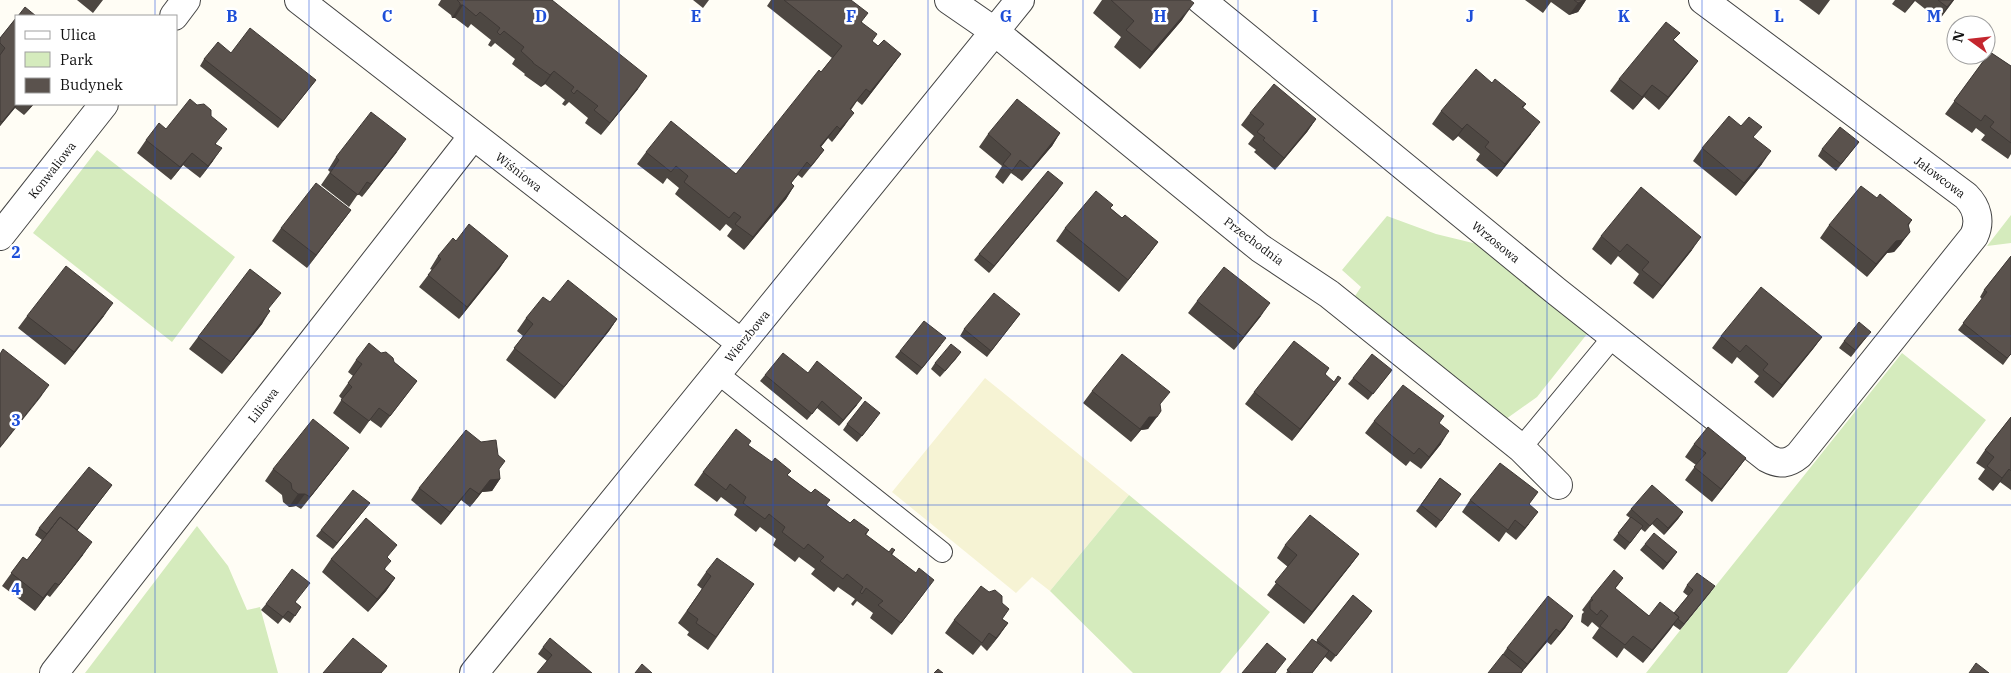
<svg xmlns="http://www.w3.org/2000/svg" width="2011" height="673" font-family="'IBM Plex Serif',serif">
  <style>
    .farmland { fill: #f6f3d4 }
    .green { fill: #d5ebbd }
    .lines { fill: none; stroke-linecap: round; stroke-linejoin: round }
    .lane-casing { stroke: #444; stroke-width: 22 }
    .street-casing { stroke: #444; stroke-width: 30 }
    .lane { stroke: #fff; stroke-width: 20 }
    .street { stroke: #fff; stroke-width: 28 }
    .wall { fill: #4d4742 }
    .shaded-wall { fill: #3f3936 }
    .building { fill: #5a524d; stroke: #3f3936 }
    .grid { fill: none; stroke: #1d4ed8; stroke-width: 1; stroke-opacity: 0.55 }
    .labels { text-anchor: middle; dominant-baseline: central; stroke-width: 5; stroke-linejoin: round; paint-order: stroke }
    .street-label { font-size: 12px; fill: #111; stroke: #fff }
    .grid-label { font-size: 16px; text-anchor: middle; font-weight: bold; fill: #1d4ed8; stroke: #fff; stroke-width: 5; stroke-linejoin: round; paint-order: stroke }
  </style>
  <rect width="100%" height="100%" fill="#fffdf5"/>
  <path class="farmland" d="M985 378 1129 495 1050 591 1032 577 1016 593 892 492Z"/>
  <path class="green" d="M97 150 235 257 172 342 33 233Z
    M2011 215V243L1987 246Z
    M1387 216 1436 234 1477 244 1587 334 1537 397 1506 419 1355 296 1361 287 1342 270Z
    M1902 353 1986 420 1787 673H1646Z
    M1129 495 1270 612 1220 673H1133L1050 591Z
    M197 526 228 566 247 610 260 607 278 673H85Z"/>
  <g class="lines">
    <defs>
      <path id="lane" d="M717 373 942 552
        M1521 448 1613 337"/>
      <path id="street" d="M299 0 741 343
        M949 0 994 31 1260 248 1329 294 1521 448 1558 485
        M1201 0 1556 291 1767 458C1780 465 1788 464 1799 455L1974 236C1981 221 1977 207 1966 196L1703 0
        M174 16 186 0
        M0 236 104 104
        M54 673 473 136
        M474 673 1020 0"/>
    </defs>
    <use href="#lane" class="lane-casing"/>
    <use href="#street" class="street-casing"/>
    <use href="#lane" class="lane"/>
    <use href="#street" class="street"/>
  </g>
  <path class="wall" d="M77 0H103L93 13Z
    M441 0H552L638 89 601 135 585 123 588 118 569 102 565 106 562 104 565 100 545 84 541 87 524 75 525 74 512 64 515 59 495 43 491 47 488 45 491 40 471 24 468 28 455 18H452L451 15 438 5Z
    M693 0H709L703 8Z
    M771 0H851L862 22 872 41 878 46 901 54 892 66 862 105 857 101 851 110 845 125 832 142 828 138 821 147 824 150 815 162 802 178 798 175 791 183 794 186 786 199 744 250 727 236 732 229 726 224 720 231 675 194 679 188 667 178 663 184 637 164 646 152 736 174 821 72 832 58 767 6Z
    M1102 0H1190L1182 20 1140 69 1114 47 1121 37 1093 13Z
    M1525 0H1586L1578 12 1569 15 1551 2 1543 13Z
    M1799 0H1830L1819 15Z
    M1895 0H1954L1939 20 1915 1 1905 13 1892 4Z
    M16 18V104H34L24 115 15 108 0 126V38Z
    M1674 40 1698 61 1689 73 1659 110 1644 97 1633 110 1610 91 1619 79Z
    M1990 52 2011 66V154L2008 159 1981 140 1985 135 1976 128 1972 133 1945 114Z
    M231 53 316 80 278 128 200 66 204 59Z
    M1492 83 1526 104 1523 108 1531 134 1497 177 1476 160 1480 154 1458 136 1453 141 1432 124 1441 111Z
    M1250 113 1316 119 1307 132 1275 170 1254 152 1256 150 1248 144 1254 136 1241 125Z
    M211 116 216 144 213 161 200 178 183 165 171 180 137 153 146 140 166 129Z
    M1060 133 1052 146 1022 181 1011 173 1003 184 995 177 1002 166 979 147 988 134Z
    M1754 138 1762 164 1736 196 1693 161 1702 148Z
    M1859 142 1836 171 1818 156 1822 149Z
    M397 152 362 197 358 194 349 207 321 185 330 172 328 170 336 157Z
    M1058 190 989 273 974 260 979 254Z
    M1877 198 1912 220 1909 225 1901 244 1894 252 1887 253 1867 277 1820 238 1829 225Z
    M1110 208 1122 218 1158 242 1149 254 1119 292 1056 241 1065 228Z
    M351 210 307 268 272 241 281 228Z
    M1601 236 1692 250 1653 299 1633 283 1639 274 1618 256 1611 265 1592 249Z
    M456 241 508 256 499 269 459 319 419 287 432 270 430 269 438 256Z
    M2011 256V354L2003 365 1958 330 1982 299 1980 297 1984 290Z
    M1197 301 1261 316 1234 350 1188 313Z
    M550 302 617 319 609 331 555 399 506 360 523 336 517 331 526 318Z
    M268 310 262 324 222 374 189 349 198 337Z
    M1020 314 987 357 960 336 964 329Z
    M27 316H104L65 365 18 328Z
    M1721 336 1822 337 1813 349 1773 398 1754 382 1759 376 1737 357 1732 364 1712 348Z
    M1866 338 1851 357 1839 348 1844 341Z
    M941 345 917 375 895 357 900 351Z
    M961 352 940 377 931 369 935 363Z
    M356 360 394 362 417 381 381 428 370 420 360 434 333 413 342 399 339 396 353 376 348 372Z
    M1329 368 1325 374 1332 390 1292 441 1245 404 1254 392Z
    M1392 370 1368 400 1348 384 1353 378Z
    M808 373 857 405 839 426 817 408 807 420 760 381 765 375Z
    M1092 391 1160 406 1148 429 1141 430 1131 442 1083 403Z
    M2011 417V490L2000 482 1993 491 1978 479 1985 469 1976 463 1985 450Z
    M875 420 857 442 843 430 847 424Z
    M1374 421 1439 424 1441 444 1421 469 1410 461 1406 466 1365 433Z
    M1694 444 1746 458 1737 470 1712 502 1685 480 1696 465 1685 457Z
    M748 445 850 523 869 530 866 535 889 552 895 550 892 555 925 592 892 635 870 618 873 613 857 601 853 606 851 604 855 599 838 587 834 592 811 574 815 569 799 557 795 562 773 545 776 539 760 527 756 532 734 515 737 509 721 497 717 502 694 485 703 472Z
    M340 460 301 509 296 506 289 507 283 502 282 495 265 481 273 469Z
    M499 470 500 479 492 491 482 492 470 507 461 500 441 525 411 500 419 488Z
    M1440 478 1461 494 1436 528 1416 511Z
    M112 485 77 531 83 555 50 597 47 595 35 611 2 586 23 557 27 560 42 540 35 535 39 528Z
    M1470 500 1529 524 1516 540 1506 532 1499 542 1462 512Z
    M365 509 333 549 316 536 321 530Z
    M1631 509 1683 512 1678 519 1664 535 1652 524 1645 532 1641 529 1625 550 1613 540 1630 518 1626 515Z
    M1645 544 1677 552 1663 570 1640 550Z
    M1285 545 1359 554 1350 566 1304 624 1267 595 1288 567 1277 558Z
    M388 558 385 570 395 578 386 591 368 612 322 572 331 559Z
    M706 572 754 584 708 650 687 635 689 632 678 623 702 589 697 585Z
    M1623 578 1615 589 1649 616 1674 613 1688 596 1683 592 1687 585 1715 586 1680 630 1673 625 1643 663 1624 648 1617 658 1592 638 1599 628 1592 622 1588 627 1581 622 1582 614 1584 612 1582 610 1591 598Z
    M1353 595 1372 611 1331 662 1325 657 1312 673H1286L1312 639 1316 642Z
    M295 602 301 607 290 623 283 618 278 624 261 610 266 604Z
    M1573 616 1565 628 1551 645 1547 642 1521 673 1503 654 1507 648Z
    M1002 619 1008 623 987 651 981 645 973 655 945 633 954 620Z
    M543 647 592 673 547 661 538 654Z"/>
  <path class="shaded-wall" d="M1586 0 1578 12 1569 15 1578 3Z
    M1914 0H1915L1905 13Z
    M1953 0H1954L1939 20 1947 7Z
    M1194 3 1182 20 1140 69 1152 52Z
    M460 5H463L455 18H452Z
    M901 54 892 66 862 105 870 92Z
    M1698 61 1689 73 1659 110 1668 97Z
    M554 71 545 84 541 87 550 75Z
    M647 76 638 89 601 135 610 123Z
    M1652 85 1644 97 1633 110 1642 97Z
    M17 104H18L0 126V125Z
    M32 104H34L24 115Z
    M854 113 845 125 832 142 840 129Z
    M1316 119 1307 132 1275 170 1284 158Z
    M1540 122 1531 134 1497 177 1505 164Z
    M1467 124 1458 136 1453 141 1462 129Z
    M837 126 828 138 811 159 820 146Z
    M1060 133 1052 146 1022 181 1031 169Z
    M406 139 397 152 362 197 371 184Z
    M222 148 213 161 200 178 208 166Z
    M1771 151 1762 164 1736 196 1744 183Z
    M192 153 183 165 171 180 180 167Z
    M1063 183 1058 190 989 273 994 266Z
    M794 186 786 199 744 250 753 237Z
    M351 210 342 222 307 268 316 255Z
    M1910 232 1901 244 1894 252 1887 253 1867 277 1876 264 1896 241Z
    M1701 237 1692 250 1653 299 1662 286Z
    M1158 242 1149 254 1119 292 1128 280Z
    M508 256 499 269 459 319 467 307Z
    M113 303 104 316 65 365 74 352Z
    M1270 303 1261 316 1234 350 1243 337Z
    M270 311 262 324 222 374 231 362Z
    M617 319 609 331 555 399 564 387Z
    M1822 337 1813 349 1773 398 1782 385Z
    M961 352 956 359 940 377 945 371Z
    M1341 378 1332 390 1292 441 1300 429Z
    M49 385 40 398 0 448V447Z
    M862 398 857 405 839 426 843 420Z
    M1149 417H1157L1148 429 1141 430 1131 442Z
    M1449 431 1441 444 1421 469 1429 457Z
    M349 448 340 460 301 509 310 497Z
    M1746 458 1737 470 1712 502 1721 489Z
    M505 461 496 473 500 479 492 491 482 492 470 507 479 494Z
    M2009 469 2000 482 1993 491 2002 478Z
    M470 488 461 500 441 525 450 512Z
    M298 494H305L296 506 289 507Z
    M370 503 365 509 333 549 337 543Z
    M1538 512 1529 524 1516 540 1525 528Z
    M1683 512 1678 519 1664 535 1668 528Z
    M92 542 83 555 50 597 59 585Z
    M1677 552 1672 559 1663 570 1667 563Z
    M1359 554 1350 566 1304 624 1312 612Z
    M395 578 386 591 368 612 377 599Z
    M55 583 47 595 35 611 43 598Z
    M1715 586 1710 593 1680 630 1684 624Z
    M1372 611 1368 617 1331 662 1336 656Z
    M1573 616 1565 628 1551 645 1560 632Z
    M1679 617 1670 630 1643 663 1652 650Z
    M1008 623 999 636 987 651 996 638Z
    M1556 629 1547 642 1521 673 1527 664Z"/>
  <path class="building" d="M457 0H552L647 76 610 123 594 110 598 106 577 90 574 94 571 91 574 87 554 71 550 75 533 63V62L521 51 524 47 504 31 500 35 497 32 500 28 480 12 476 16 463 5H460V3Z
    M784 0H851L868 13 861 22 877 34 872 41 878 46 884 40 901 54 870 92 866 89 850 109 854 113 840 129 837 126 820 146 824 150 811 166 807 162 791 183 794 186 753 237 735 224 741 217 734 212 729 218 684 182 688 176 676 166 671 172 646 152 671 121 736 174 819 70 821 72 842 46Z
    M1111 0H1190L1194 3 1152 52 1126 30 1134 21Z
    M1574 0H1585L1578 3Z
    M1938 0H1953L1947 7Z
    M25 7 36 16H18Z
    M16 18 17 104 2 122 0 121V55L5 48 0 43V38Z
    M1666 22 1680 33 1673 40 1698 61 1668 97 1652 85 1642 97 1619 79Z
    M250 28 316 80 283 121 204 59 218 42 231 53Z
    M1990 52 2011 66V143L1990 127 1994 122 1985 115 1981 121 1954 101Z
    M1476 69 1492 83 1495 79 1526 104 1522 107 1540 122 1505 164 1485 147 1489 142 1467 124 1462 129 1441 111Z
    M1274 84 1316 119 1284 158 1263 140 1265 138 1257 132 1264 124 1250 113Z
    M190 99 197 105 204 104 211 110V116L227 129 215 144 222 148 208 166 192 153 180 167 146 140 159 123 166 129Z
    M1017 99 1060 133 1031 169 1020 160 1012 171 1003 164 1011 154 988 134Z
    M371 112 406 139 371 184 367 182 358 195 330 173 339 160 336 157Z
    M1729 116 1741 126 1749 117 1762 127 1753 137 1771 151 1744 183 1702 148Z
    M1840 127 1859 142 1841 164 1822 149Z
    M1048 171 1063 183 994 266 979 254Z
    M316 183 351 210 316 255 281 228Z
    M1861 186 1877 198 1880 194 1912 220 1908 224 1910 232 1903 240 1896 241 1876 264 1829 225Z
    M1641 187 1701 237 1662 286 1642 270 1649 262 1627 244 1620 252 1601 236Z
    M1096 191 1113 205 1110 208 1122 218 1125 215 1158 242 1128 280 1065 228Z
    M469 224 508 256 467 307 428 275 441 259 438 256 453 238 456 241Z
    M2011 256V354L2007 358 1963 323 1987 292 1984 290Z
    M66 266 113 303 74 352 27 316Z
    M1224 267 1270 303 1243 337 1197 301Z
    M250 269 281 293 268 309 270 311 231 362 198 337Z
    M568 280 617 319 564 387 514 348 533 324 526 318 543 297 550 302Z
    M1761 287 1822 337 1782 385 1763 370 1768 364 1746 345 1740 352 1721 336Z
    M994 293 1020 314 991 351 964 329Z
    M924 321 946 338 922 368 900 351Z
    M1859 322 1871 332 1855 350 1844 341Z
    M1294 341 1329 368 1325 374 1334 382 1338 376 1341 378 1300 429 1254 392Z
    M369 343 381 353 386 352 393 358 394 362 417 381 390 416 379 408 369 421 341 400 352 387 348 383 362 364 356 360Z
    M951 344 961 352 945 371 935 363Z
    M3 349 49 385 0 447V354Z
    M783 353 808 373 817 361 862 398 843 420 822 401 812 414 765 375Z
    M1122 354 1170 392 1160 404 1161 411 1157 417H1149L1140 429 1092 391Z
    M1372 354 1392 370 1373 394 1353 378Z
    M1403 385 1444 416 1439 423 1449 431 1429 457 1419 448 1414 454 1374 421Z
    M865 401 880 413 862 436 847 424Z
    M2011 417V471L2009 469 2002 478 1987 466 1994 457 1985 450Z
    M313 419 349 448 310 497 305 494H298L292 489 291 483 273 469Z
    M1708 427 1746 458 1721 489 1694 467 1706 453 1694 444Z
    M736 429 751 441 748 445 772 462 775 458 791 471 787 475 811 493 815 489 830 500 826 505 850 523 854 519 869 530 865 534 889 552 892 548 895 550 891 554 916 573 919 568 934 580 901 623 878 605 883 601 866 588 862 594 860 592 863 587 847 574 843 579 820 561 824 557 808 544 804 549 782 532 785 527 769 514 765 519 743 503 746 497 730 484 726 490 703 472Z
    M466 430 481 442 496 440 498 455 505 461 499 469 500 479 490 480 479 494 470 488 450 512 419 488Z
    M1500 463 1538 492 1529 504 1538 512 1525 528 1515 520 1508 530 1470 500Z
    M89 467 112 485 77 530 60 517 47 534 39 528Z
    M1440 478 1461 494 1441 521 1421 505Z
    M1652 485 1683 512 1668 528 1657 518 1650 526 1631 509Z
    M353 490 370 503 337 543 321 530Z
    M1310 515 1359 554 1312 612 1275 582 1297 555 1285 545Z
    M60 517 92 542 59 585 55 583 43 598 11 573 23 557 27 560Z
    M1631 517 1643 526 1630 543 1618 533Z
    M366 518 397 545 387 557 391 561 384 569 395 578 377 599 331 559Z
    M1654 533 1677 552 1667 563 1645 544Z
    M717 558 754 584 716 637 696 623 698 619 687 611 711 576 706 572Z
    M292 569 310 583 295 602 301 607 295 616 288 611 283 617 266 604Z
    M1614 570 1623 578 1615 588 1649 616 1660 602 1679 617 1652 650 1633 636 1625 645 1600 626 1608 616 1601 610 1597 615 1590 609V602L1593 600 1591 598Z
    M1697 573 1715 586 1684 624 1678 619 1679 617 1674 613 1693 590 1687 585Z
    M981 586 989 592 995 590 1002 596V603L1009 609 1002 619 1008 623 996 638 989 633 982 643 954 620Z
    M1353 595 1372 611 1336 656 1317 640Z
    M1548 596 1573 616 1560 632 1556 629 1527 664 1507 648Z
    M353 638 387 666 381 673H323Z
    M550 638 592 673H537L552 655 543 647Z
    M1312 639 1329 651 1312 673H1291L1287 670Z
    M1267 643 1286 659 1275 673H1242Z
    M1503 654 1523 670 1521 673H1488Z
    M1976 663 1989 673H1969Z
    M642 664 652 673H635Z
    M938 669 943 673H934Z"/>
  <path class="grid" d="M155 0V16M309 0V673M464 0V673M619 0V673M773 0V673M928 0V673M1083 0V673M1238 0V673M1392 0V673M1547 0V673M1702 0V673M1856 0V673M155 104V673M0 168H2011M0 336H2011M0 505H2011"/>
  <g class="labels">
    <g class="street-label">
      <text transform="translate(52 170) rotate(-52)">Konwaliowa</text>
      <text transform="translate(519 172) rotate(38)">Wiśniowa</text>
      <text transform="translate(1940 177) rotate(37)">Jałowcowa</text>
      <text transform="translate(1254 241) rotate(37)">Przechodnia</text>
      <text transform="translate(1496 242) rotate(39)">Wrzosowa</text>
      <text transform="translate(747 336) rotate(-51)">Wierzbowa</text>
      <text transform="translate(263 405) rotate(-52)">Liliowa</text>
    </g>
  </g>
  <g class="grid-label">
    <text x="232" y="22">B</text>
    <text x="387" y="22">C</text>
    <text x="541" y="22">D</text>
    <text x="696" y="22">E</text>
    <text x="851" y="22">F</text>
    <text x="1006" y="22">G</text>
    <text x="1160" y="22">H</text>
    <text x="1315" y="22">I</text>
    <text x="1470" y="22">J</text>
    <text x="1624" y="22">K</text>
    <text x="1779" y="22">L</text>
    <text x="1934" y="22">M</text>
    <text x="16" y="258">2</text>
    <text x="16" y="426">3</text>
    <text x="16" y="595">4</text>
  </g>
  <rect x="15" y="15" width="162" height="90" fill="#ffffff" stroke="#a0a0a0"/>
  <rect x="25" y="31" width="25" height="8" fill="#ffffff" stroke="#a0a0a0"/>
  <text x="60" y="40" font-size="15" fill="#111111">Ulica</text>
  <rect x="25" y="52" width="25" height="15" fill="#d5ebbd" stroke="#a0a0a0"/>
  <text x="60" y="65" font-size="15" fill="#111111">Park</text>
  <rect x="25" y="78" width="25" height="15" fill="#5a524d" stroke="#a0a0a0"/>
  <text x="60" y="90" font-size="15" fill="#111111">Budynek</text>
  <g transform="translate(1971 40) rotate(285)"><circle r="24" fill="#ffffff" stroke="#a0a0a0"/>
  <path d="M0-4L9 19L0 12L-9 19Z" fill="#c4262e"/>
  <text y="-8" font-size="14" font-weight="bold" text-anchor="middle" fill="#111111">N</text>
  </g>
</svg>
